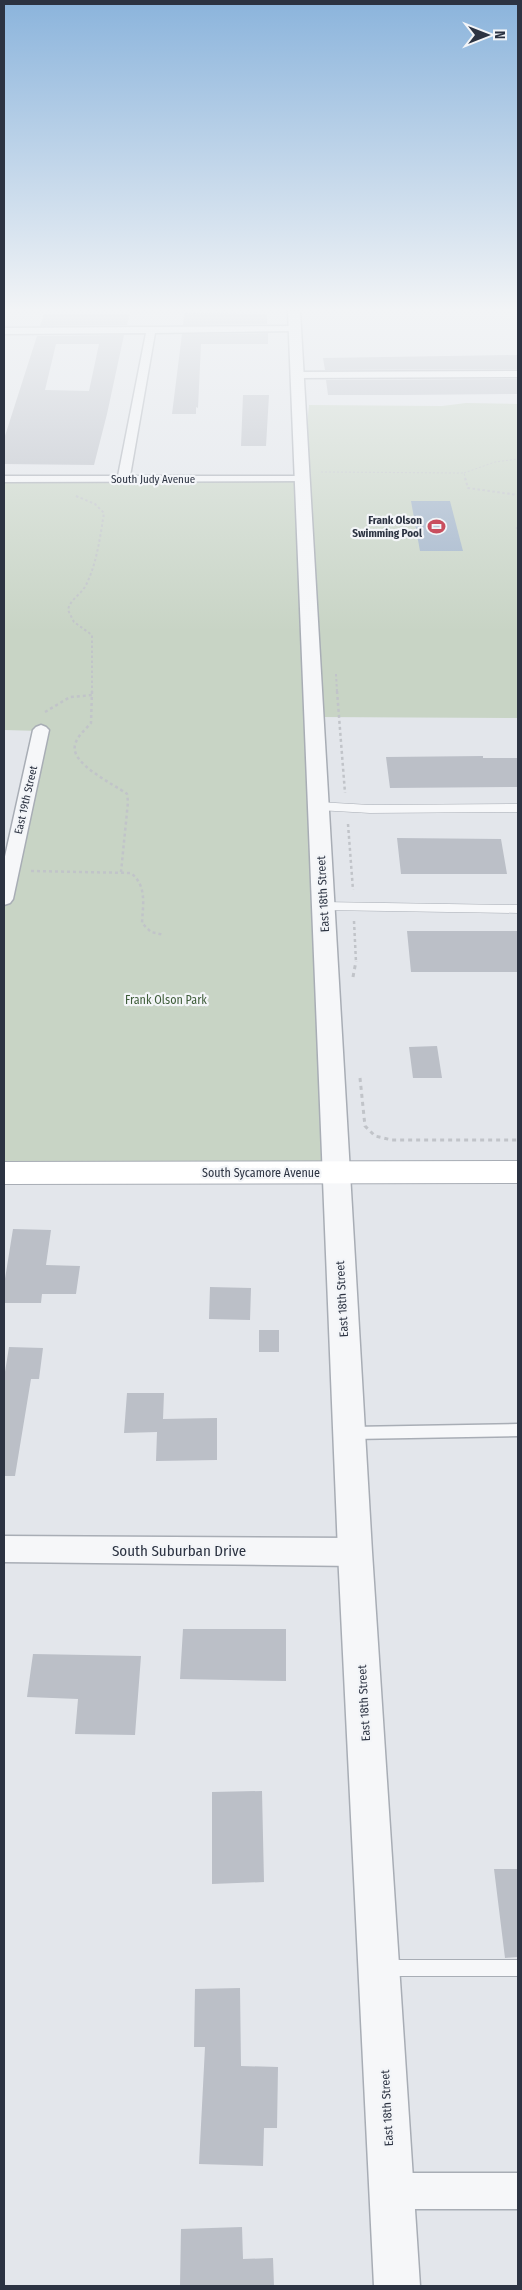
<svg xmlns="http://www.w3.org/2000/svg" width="522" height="2290" font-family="'Fira Sans Condensed',sans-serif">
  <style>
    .green { fill: #c8d4c5 }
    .water { fill: #a0b3c9 }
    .building { fill: #bbbfc7; fill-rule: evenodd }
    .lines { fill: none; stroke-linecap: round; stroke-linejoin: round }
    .service-far2-casing { stroke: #a8adb5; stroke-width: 9 }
    .service-far1-casing { stroke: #a8adb5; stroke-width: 15 }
    .service-casing { stroke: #a8adb5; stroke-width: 18 }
    .minor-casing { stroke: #a8adb5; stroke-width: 3 }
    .tertiary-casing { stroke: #a8adb5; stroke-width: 3 }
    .secondary-casing { stroke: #a8adb5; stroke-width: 2 }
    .path-far3 { stroke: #c1c4c9; stroke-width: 1; stroke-dasharray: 2 2; stroke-linecap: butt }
    .path-far2 { stroke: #c1c4c9; stroke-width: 2; stroke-dasharray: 2.5 2.5; stroke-linecap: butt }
    .path-far1 { stroke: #c1c4c9; stroke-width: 2.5; stroke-dasharray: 3 3; stroke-linecap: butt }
    .path { stroke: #c1c4c9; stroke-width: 3; stroke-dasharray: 4 4; stroke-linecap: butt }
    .service-far2 { stroke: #f6f7f9; stroke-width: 8 }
    .service-far1 { stroke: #f6f7f9; stroke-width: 12 }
    .service { stroke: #f6f7f9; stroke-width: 16 }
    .minor { fill: #f6f7f9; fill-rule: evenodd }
    .tertiary { fill: #f6f7f9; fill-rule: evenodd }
    .secondary { fill: #fff; fill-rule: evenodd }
    .labels { text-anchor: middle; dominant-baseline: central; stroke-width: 4.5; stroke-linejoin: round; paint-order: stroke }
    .far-street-label { font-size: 11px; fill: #2c3342; stroke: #f3f5f8 }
    .far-poi-label { font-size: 11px; font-weight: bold; fill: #2c3342; stroke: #f3f5f8; text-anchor: end }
    .street-label { font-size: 12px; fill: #2c3342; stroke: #f3f5f8 }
    .park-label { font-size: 12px; fill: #3f5d3a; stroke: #f3f5f8 }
    .near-street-label { font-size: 15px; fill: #2c3342; stroke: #f3f5f8 }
  </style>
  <rect width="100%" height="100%" fill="#e3e6eb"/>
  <path class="green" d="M466 403 518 404V718L315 717 336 1173H4V899L41 731 4 730V479H302L309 405 442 406Z"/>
  <path class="water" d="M411 501H450L463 551H420Z"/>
  <path class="building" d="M184 313 267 314V324L183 325Z
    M44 314H130L127 325 40 326Z
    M268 333V344H201L198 408 196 407V414H172L182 334Z
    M124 335 107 414 94 465 4 464V439L37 336ZM56 344H99L89 391 45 390Z
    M518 355V369L325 370 323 358Z
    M518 379V394L402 395H328L326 380Z
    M243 395H269L266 446H241Z
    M483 756V758H518V787L390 788 386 757Z
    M397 838 501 839 507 874H401Z
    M407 931H518V972H411Z
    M437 1046 442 1078H413L409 1047Z
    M13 1229 51 1230 46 1265 80 1266 76 1294H42L41 1303H4V1285Z
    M210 1287 251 1288 250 1320 209 1319Z
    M259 1330H279V1352H259Z
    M9 1347 43 1348 39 1379H31L15 1476H4V1378Z
    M127 1393H164L163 1419 217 1418V1460L156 1461 157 1432 124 1433Z
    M183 1629H286V1681L180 1679Z
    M33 1654 141 1656 135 1735 75 1734 78 1699 27 1697Z
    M262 1791 264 1882 212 1884V1792Z
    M494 1869H518V1957L505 1958Z
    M240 1988 241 2066 278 2067 277 2128H264L263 2166 199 2164 205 2047H194L195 1989Z
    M242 2227 243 2259 273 2258 274 2286H180L181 2229Z"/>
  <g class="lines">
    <defs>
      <path id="service-far2" d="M318 806 370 809 518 808
        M323 906 518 909"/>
      <path id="service-far1" d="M352 1433 518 1430"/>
      <path id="service" d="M387 1968H518"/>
      <path id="minor" d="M294 326 299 329 297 331 155 333 130 476H303L307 477 309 479 307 481 4 482V476H118L146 333 4 334V328Z
        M518 371V377L296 378 291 375 296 372Z
        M41 725 46 727 49 730 13 899 10 903 4 905V861L33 730 36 727Z
        M4 1536 355 1538 365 1542 369 1552 365 1562 355 1566 4 1562Z
        M392 2173H518V2209H392L379 2204 374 2191 379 2178Z"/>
      <path id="tertiary" d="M288 311H300L372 1552 420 2286H374L338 1552Z"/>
      <path id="secondary" d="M518 1161V1183L4 1184V1162Z"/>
    </defs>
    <use href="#service-far2" class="service-far2-casing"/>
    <use href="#service-far1" class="service-far1-casing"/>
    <use href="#service" class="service-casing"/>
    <use href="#minor" class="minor-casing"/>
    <use href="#tertiary" class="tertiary-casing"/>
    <use href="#secondary" class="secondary-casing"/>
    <path class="path-far3" d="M321 472 464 473 466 480
      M464 473 495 462 518 459"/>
    <path class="path-far2" d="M465 478 468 488 518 495
      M76 496 95 504 104 513C100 537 97 563 86 585 81 595 70 599 68 610L74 622 92 635V692
      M518 527 516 529H518
      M336 674 337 692"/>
    <path class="path-far1" d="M92 691 91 723C85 730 77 736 75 745 70 764 114 784 127 794L128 802 121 872
      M337 691 345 793
      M45 712 70 697 93 695
      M348 824 353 890
      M31 871 131 873C147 886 143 904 142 923L151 932 164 935
      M354 921 356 962"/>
    <path class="path" d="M353 977 356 961
      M360 1078 365 1126 375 1136 392 1140H518"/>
    <use href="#service-far2" class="service-far2"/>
    <use href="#service-far1" class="service-far1"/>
    <use href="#service" class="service"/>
    <use href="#minor" class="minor"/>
    <use href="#tertiary" class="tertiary"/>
    <use href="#secondary" class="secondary"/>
  </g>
  <linearGradient id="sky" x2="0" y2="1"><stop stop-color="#8bb4dc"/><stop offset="0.49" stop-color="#f2f4f6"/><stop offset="1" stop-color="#f2f4f6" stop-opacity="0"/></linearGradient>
  <rect width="522" height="632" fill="url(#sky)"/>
  <defs>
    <symbol id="stadium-bare" viewBox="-9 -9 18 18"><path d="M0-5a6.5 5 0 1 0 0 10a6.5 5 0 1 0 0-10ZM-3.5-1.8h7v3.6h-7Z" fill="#c94f5f" stroke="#f3f5f8" stroke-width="2.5" paint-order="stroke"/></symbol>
  </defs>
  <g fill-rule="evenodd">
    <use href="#stadium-bare" x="424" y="514" width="25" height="25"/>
  </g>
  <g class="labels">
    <g class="far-street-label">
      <text x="153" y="479">South Judy Avenue</text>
      <text transform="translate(26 800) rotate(-77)">East 19th Street</text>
    </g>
    <g class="far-poi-label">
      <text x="422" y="520">Frank Olson<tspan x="422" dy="13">Swimming Pool</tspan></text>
    </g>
    <g class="street-label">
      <text transform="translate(323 894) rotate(-93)">East 18th Street</text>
      <text x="261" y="1173">South Sycamore Avenue</text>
      <text transform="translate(342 1299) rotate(-93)">East 18th Street</text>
      <text transform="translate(364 1703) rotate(-93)">East 18th Street</text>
      <text transform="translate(387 2108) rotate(-93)">East 18th Street</text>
    </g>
    <g class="park-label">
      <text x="166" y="1000">Frank Olson Park</text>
    </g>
    <g class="near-street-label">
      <text x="179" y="1551">South Suburban Drive</text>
    </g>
  </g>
  <rect width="522" height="2290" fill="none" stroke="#2c3342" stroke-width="10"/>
  <g transform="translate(487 35) rotate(90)" stroke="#f3f5f8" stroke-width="4" paint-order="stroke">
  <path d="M0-4L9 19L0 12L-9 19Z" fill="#2c3342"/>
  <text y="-8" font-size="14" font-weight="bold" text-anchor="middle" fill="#2c3342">N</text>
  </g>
</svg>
